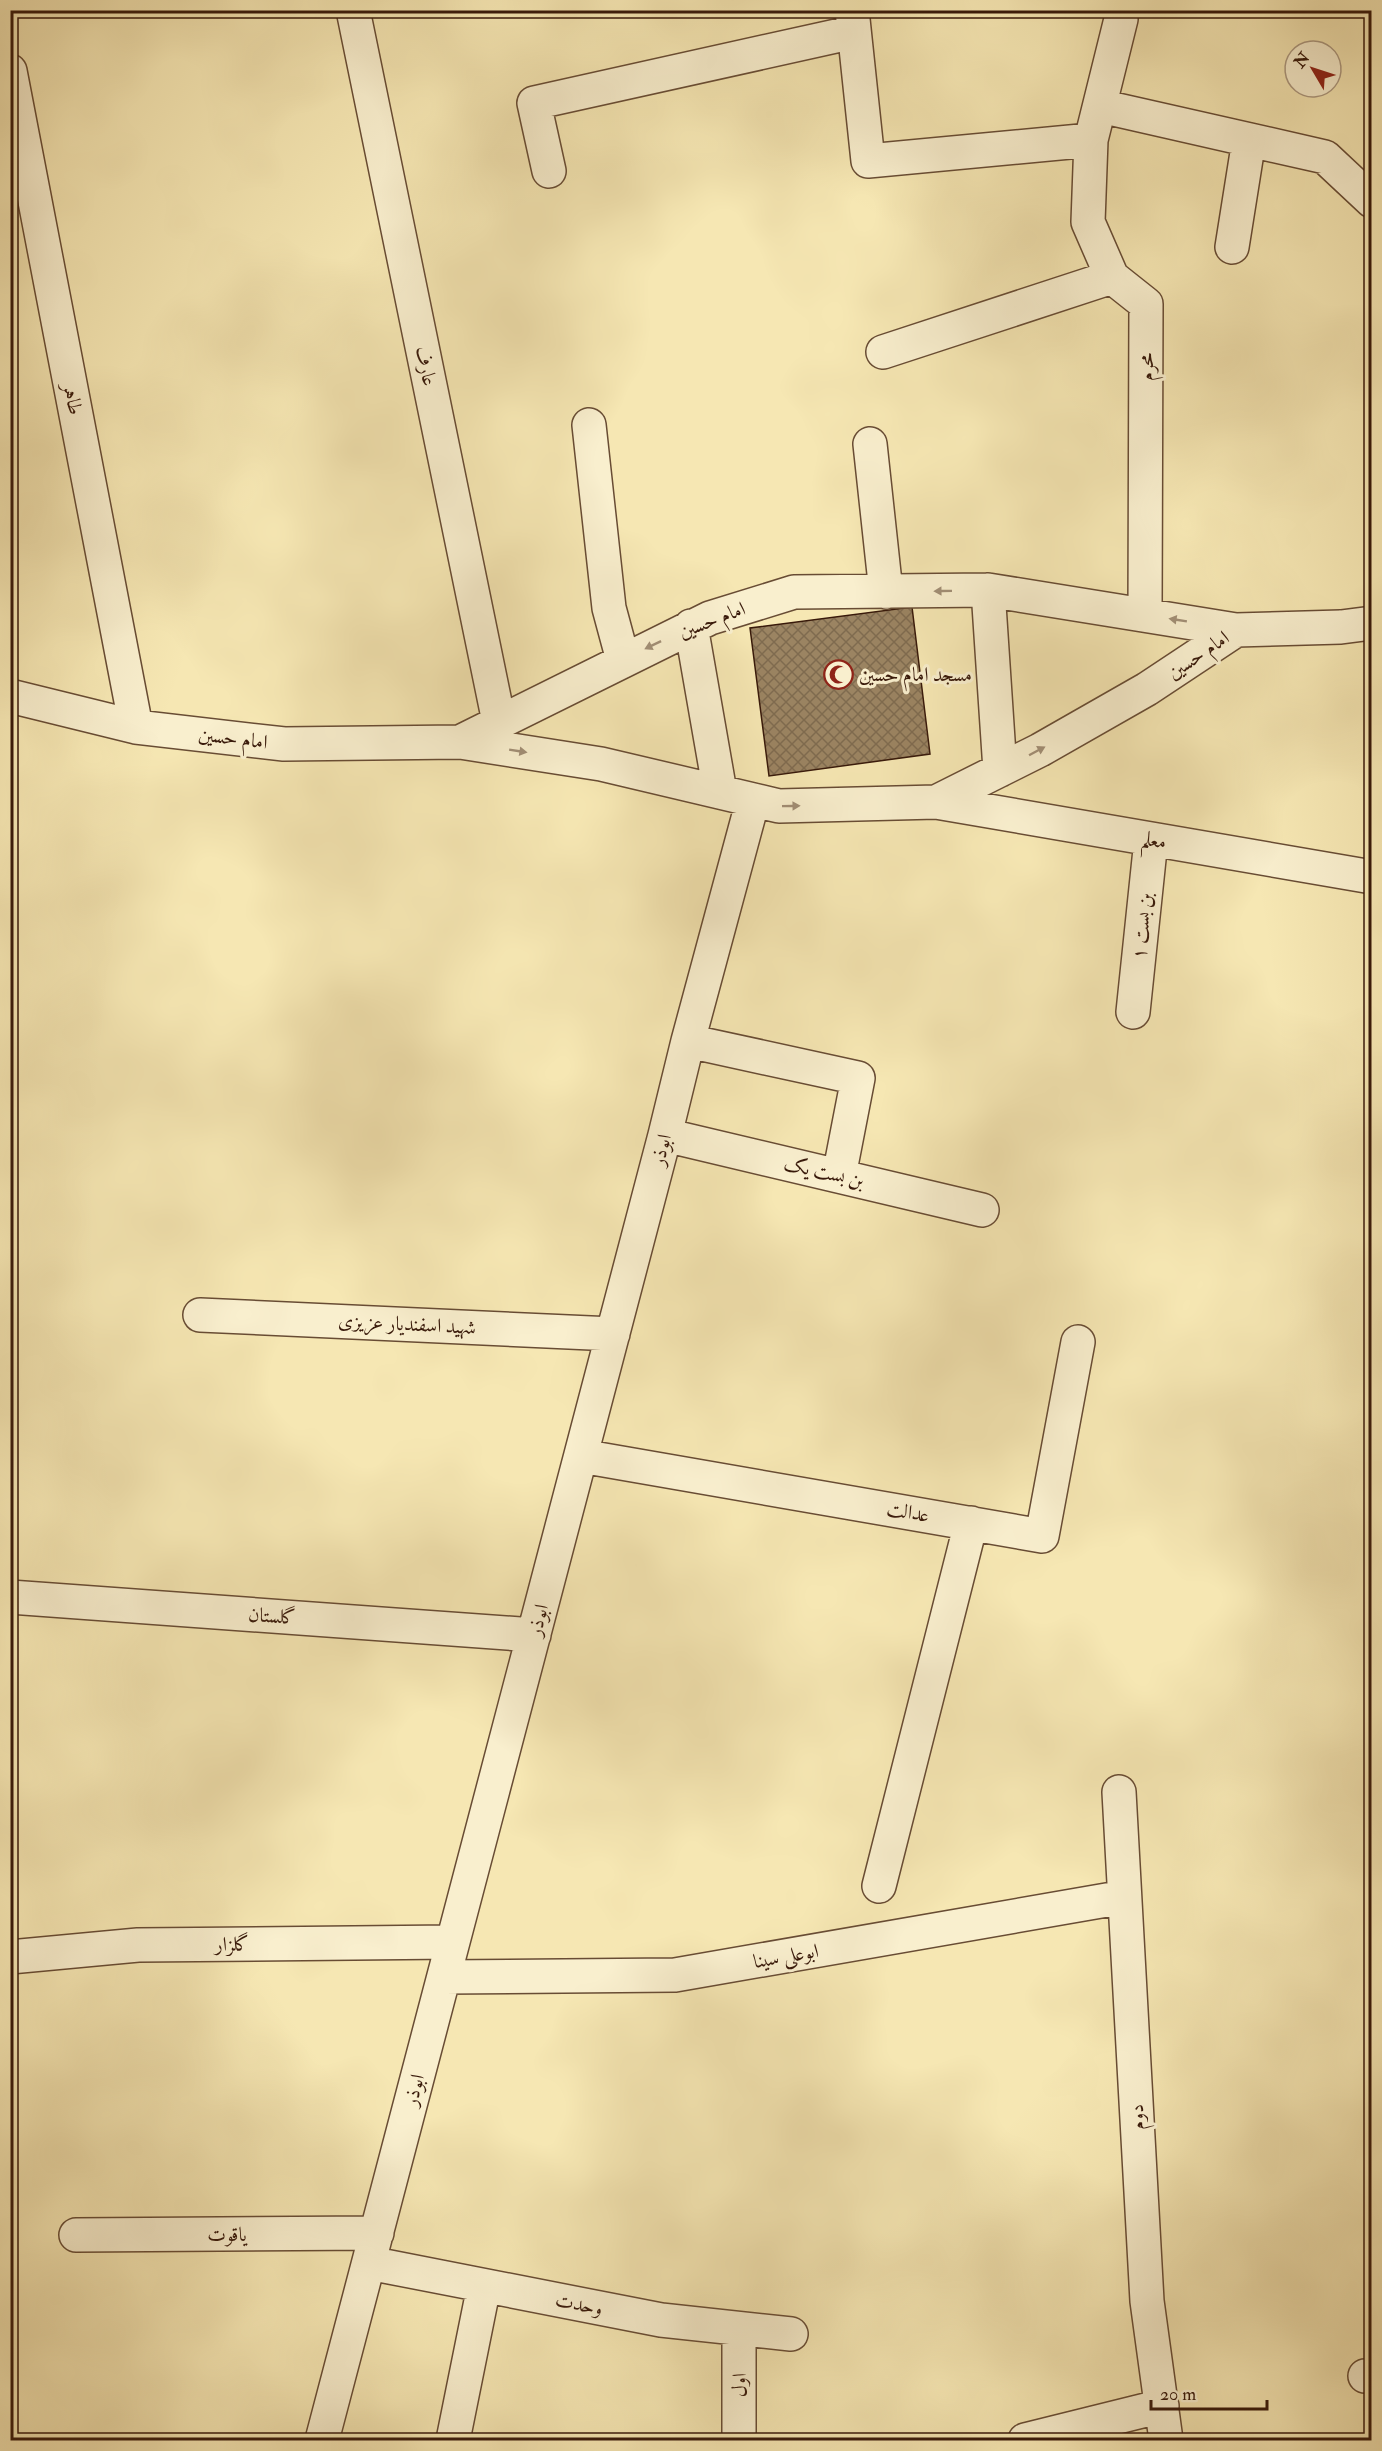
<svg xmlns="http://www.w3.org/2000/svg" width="1382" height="2451" font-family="'IM FELL Double Pica',Amiri,serif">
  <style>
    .building { fill: url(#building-cross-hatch); stroke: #38190a; stroke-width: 1.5 }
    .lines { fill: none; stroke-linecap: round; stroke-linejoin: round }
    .minor-casing { stroke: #684c34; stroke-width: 36 }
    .minor { stroke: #f9efce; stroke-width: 33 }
    .oneway { fill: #a28f76 }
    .labels { text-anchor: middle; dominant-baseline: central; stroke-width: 6; stroke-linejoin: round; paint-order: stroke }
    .street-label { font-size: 20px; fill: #38190a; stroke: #f9efce }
    .poi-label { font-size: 20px; fill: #38190a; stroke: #f9efce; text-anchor: start }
  </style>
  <defs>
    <pattern id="building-cross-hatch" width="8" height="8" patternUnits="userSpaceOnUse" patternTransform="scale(1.5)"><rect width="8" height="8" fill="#9b8462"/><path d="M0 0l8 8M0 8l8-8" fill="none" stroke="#7f6b4f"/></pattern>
  </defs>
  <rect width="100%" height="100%" fill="#f6e7b3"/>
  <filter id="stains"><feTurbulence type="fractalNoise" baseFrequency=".00333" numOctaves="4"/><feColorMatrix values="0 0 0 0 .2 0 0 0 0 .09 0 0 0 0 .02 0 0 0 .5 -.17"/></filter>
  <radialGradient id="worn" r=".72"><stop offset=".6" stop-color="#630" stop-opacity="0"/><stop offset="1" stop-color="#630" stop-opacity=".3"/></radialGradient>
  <path class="building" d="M912 607 930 754 769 776 750 628Z"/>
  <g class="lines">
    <defs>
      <path id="minor" d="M353 10 499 722
        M852 10 868 161 1091 140
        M1121 19 1091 140 1088 222 1112 277 1146 304 1145 615
        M10 71 136 727
        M1100 106 1325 157 1372 201
        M549 171 534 103 854 32
        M1232 247 1249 140
        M883 352 1112 277
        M589 425 609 608 623 660
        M870 444 886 592
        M988 590 1000 770
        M691 626 720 792
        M10 696 136 727 284 744 460 742 601 764 779 806 936 802 1040 750 1147 689 1236 630
        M460 742 710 618 794 592 988 590 1236 630 1341 627 1372 623
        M936 802 1372 877
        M1133 1012 1151 840
        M688 1041 858 1078 839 1176
        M665 1135 982 1210
        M200 1315 613 1334
        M581 1456 1042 1536 1078 1342
        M10 1597 534 1635
        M1119 1792 1147 2301 1166 2440
        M879 1886 971 1523
        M10 1957 138 1945 453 1942
        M444 1977 675 1975 1124 1897
        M76 2235 377 2233
        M369 2263 661 2320 791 2334
        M1365 2376H1372
        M322 2440 665 1135 688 1041 753 800
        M453 2440 484 2286
        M739 2440V2329
        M1025 2440 1162 2406"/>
    </defs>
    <use href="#minor" class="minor-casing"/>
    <use href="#minor" class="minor"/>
  </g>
  <defs><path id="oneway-solid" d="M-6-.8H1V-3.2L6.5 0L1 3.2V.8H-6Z" transform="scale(1.5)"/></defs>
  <g class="oneway">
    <use href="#oneway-solid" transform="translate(943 591) rotate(179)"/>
    <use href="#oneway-solid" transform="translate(1178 620) rotate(-171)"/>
    <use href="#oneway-solid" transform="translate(653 645) rotate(154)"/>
    <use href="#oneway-solid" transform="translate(518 751) rotate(9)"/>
    <use href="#oneway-solid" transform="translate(1037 751) rotate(-28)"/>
    <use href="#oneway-solid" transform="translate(791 806) rotate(-1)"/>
  </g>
  <defs>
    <symbol id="mosque-ring" viewBox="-11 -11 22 22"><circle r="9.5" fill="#f9efce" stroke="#8f2418" stroke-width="1.5"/><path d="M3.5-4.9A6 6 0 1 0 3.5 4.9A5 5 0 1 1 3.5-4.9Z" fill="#8f2418"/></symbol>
  </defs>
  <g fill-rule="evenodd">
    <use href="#mosque-ring" x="822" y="658" width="33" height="33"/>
  </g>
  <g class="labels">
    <g class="street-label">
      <text transform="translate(426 366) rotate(78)">عارف</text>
      <text transform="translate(1146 367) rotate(-90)">محرم</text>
      <text transform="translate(73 399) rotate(79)">طاهر</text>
      <text transform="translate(712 620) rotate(-21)">امام حسین</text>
      <text transform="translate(1198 655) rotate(-34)">امام حسین</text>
      <text transform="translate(233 738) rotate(7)">امام حسین</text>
      <text transform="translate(1154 840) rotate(10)">معلم</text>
      <text transform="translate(1142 926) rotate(-84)">بن بست ۱</text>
      <text transform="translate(661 1150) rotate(-76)">ابوذر</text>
      <text transform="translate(824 1172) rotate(13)">بن بست یک</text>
      <text transform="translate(407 1324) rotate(3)">شهید اسفندیار عزیزی</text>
      <text transform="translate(908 1512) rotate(10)">عدالت</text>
      <text transform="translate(272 1616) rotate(4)">گلستان</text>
      <text transform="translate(538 1620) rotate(-75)">ابوذر</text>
      <text transform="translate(232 1944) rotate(-1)">گلزار</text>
      <text transform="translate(786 1956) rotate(-10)">ابوعلی سینا</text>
      <text transform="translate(414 2090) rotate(-75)">ابوذر</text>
      <text transform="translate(1137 2117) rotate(-93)">دوم</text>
      <text x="227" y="2234">یاقوت</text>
      <text transform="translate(579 2304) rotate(11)">وحدت</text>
      <text transform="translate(739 2385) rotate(-90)">اول</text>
    </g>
    <g class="poi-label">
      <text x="859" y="674">مسجد امام حسین</text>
    </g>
  </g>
  <rect width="1382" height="2451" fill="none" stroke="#f6e7b3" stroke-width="36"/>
  <rect x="12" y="12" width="1358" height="2427" fill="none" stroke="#38190a" stroke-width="3"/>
  <rect x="18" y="18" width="1346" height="2415" fill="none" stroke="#38190a" stroke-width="1.5"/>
  <g transform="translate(1313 69) rotate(309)"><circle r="28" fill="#f9efce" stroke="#ac9980" stroke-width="1.5"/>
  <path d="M0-4.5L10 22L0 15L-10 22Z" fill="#8f2418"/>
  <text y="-9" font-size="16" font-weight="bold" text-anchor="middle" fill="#38190a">N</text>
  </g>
  <path d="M1151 2400v9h116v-9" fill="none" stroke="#38190a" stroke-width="3"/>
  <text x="1160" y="2400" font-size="18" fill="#38190a" stroke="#f9efce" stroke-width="4.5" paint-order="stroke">20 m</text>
  <rect width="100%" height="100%" filter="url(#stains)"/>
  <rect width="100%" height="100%" fill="url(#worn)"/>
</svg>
